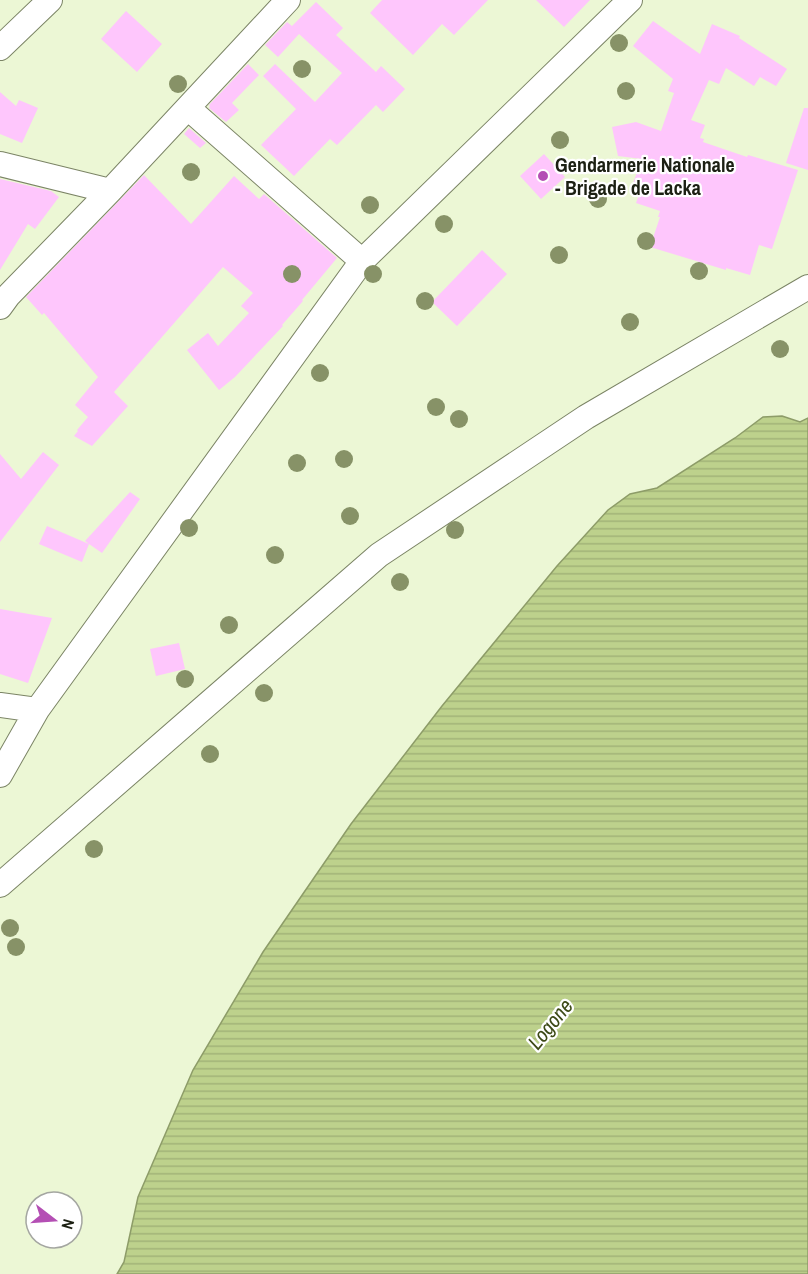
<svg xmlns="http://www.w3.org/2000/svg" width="808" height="1274" font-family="'Archivo Narrow',sans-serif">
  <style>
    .water { fill: url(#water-rules); stroke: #8d9c68; stroke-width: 1.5 }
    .building { fill: #fec6fc }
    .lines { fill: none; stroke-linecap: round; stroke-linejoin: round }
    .street-casing { stroke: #7b8465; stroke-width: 26 }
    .street { stroke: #fff; stroke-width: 24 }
    .tree { fill: #879267 }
    .poi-dot { fill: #b44fb4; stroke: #fff; stroke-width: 2 }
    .labels { text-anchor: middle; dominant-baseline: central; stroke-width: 4.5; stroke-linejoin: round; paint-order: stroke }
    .poi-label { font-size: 20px; font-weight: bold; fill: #1c2013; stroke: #fff; text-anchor: start }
    .water-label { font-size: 21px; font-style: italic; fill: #3d4a17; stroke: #fff }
  </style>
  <defs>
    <pattern id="water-rules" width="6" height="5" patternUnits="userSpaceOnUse" patternTransform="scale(1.5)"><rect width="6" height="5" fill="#bdd18c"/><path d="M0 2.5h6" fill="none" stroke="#a2b378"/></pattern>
  </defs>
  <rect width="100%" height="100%" fill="#ecf7d5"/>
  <path class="water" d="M782 416 800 422 808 418V1274H117L124 1262 138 1197 193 1070 263 952 351 824 442 706 557 566 608 510 630 494 657 488 735 438 763 417Z"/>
  <path class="building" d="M382 0H488L454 35 442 24 413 55 370 13Z
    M536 0H590L564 27Z
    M316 2 343 28 336 35 376 72 381 66 405 89 383 112 376 105 337 145 330 139 294 176 261 145 296 109 263 76 275 64 315 102 342 73 299 34 278 57 265 45 287 22 292 26Z
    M126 11 162 44 137 72 101 39Z
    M653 21 700 54 712 24 740 36 739 38 787 69 776 86 760 77 754 86 726 68 719 84 709 80 691 120 705 125 700 138 704 139 703 142 747 157 748 155 798 170 772 249 759 245 750 275 726 268V270L650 247 660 217H658L660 211 636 203 641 189 632 186 642 159 618 156 612 127 636 122 661 131 674 93 668 91 673 79 633 46Z
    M248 64 259 75 232 103 239 110 226 122 209 108 210 106 209 105Z
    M0 92 16 106 19 100 38 108 22 143 0 134Z
    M804 108H808V170L786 163Z
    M189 128 206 143 200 148 184 134Z
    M544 154 565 177 541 199 520 176Z
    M144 175 191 224 234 176 259 199 264 194 337 258 302 300 303 301 282 325 283 326 235 377 219 390 187 350 208 333 218 346 249 313 241 306 253 293 223 267 114 392 128 406 92 446 74 436 78 431 77 430 88 417 75 405 98 377 44 313 42 315 26 297Z
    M0 179 51 191 59 197 35 229 28 224 0 270Z
    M482 250 507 274 457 326 432 302Z
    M43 452 59 465 0 542V454L21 479Z
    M130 492 140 499 102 553 89 544 82 562 39 544 47 526 89 544 85 541Z
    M0 609 52 618 28 683 0 674Z
    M179 643 185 669 156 676 150 649Z"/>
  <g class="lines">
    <defs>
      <path id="street" d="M0 48 50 0
        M188 108 362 261
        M0 164 110 191
        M0 307 8 296 110 191 288 0
        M0 705 37 710
        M0 775 37 710 362 261 630 0
        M0 885 379 555 586 417 808 287"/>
    </defs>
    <use href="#street" class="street-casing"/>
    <use href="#street" class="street"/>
  </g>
  <g class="tree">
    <circle cx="619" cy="43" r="9"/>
    <circle cx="302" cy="69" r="9"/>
    <circle cx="178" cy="84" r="9"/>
    <circle cx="626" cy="91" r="9"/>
    <circle cx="560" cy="140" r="9"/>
    <circle cx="191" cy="172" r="9"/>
    <circle cx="598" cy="199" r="9"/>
    <circle cx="370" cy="205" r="9"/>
    <circle cx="444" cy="224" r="9"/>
    <circle cx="646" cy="241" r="9"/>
    <circle cx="559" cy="255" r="9"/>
    <circle cx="699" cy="271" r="9"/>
    <circle cx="292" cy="274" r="9"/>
    <circle cx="373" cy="274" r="9"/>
    <circle cx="425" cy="301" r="9"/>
    <circle cx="630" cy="322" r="9"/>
    <circle cx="780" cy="349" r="9"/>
    <circle cx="320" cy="373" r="9"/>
    <circle cx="436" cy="407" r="9"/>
    <circle cx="459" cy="419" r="9"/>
    <circle cx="344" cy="459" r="9"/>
    <circle cx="297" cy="463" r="9"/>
    <circle cx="350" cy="516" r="9"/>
    <circle cx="189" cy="528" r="9"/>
    <circle cx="455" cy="530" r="9"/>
    <circle cx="275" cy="555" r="9"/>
    <circle cx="400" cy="582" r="9"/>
    <circle cx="229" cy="625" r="9"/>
    <circle cx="185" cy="679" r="9"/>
    <circle cx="264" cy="693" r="9"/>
    <circle cx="210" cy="754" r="9"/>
    <circle cx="94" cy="849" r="9"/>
    <circle cx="10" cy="928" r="9"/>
    <circle cx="16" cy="947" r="9"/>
  </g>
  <circle class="poi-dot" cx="543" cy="176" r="6"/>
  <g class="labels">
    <g class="poi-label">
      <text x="555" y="164">Gendarmerie Nationale<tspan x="555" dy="23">- Brigade de Lacka</tspan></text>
    </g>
    <g class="water-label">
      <text transform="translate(550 1024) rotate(-51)">Logone</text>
    </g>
  </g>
  <g transform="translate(54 1220) rotate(107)"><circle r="28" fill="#ffffff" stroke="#a4a6a1" stroke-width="1.5"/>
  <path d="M0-4.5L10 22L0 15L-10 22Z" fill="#b44fb4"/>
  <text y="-9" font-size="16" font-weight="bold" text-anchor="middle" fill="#1c2013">N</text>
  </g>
</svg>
